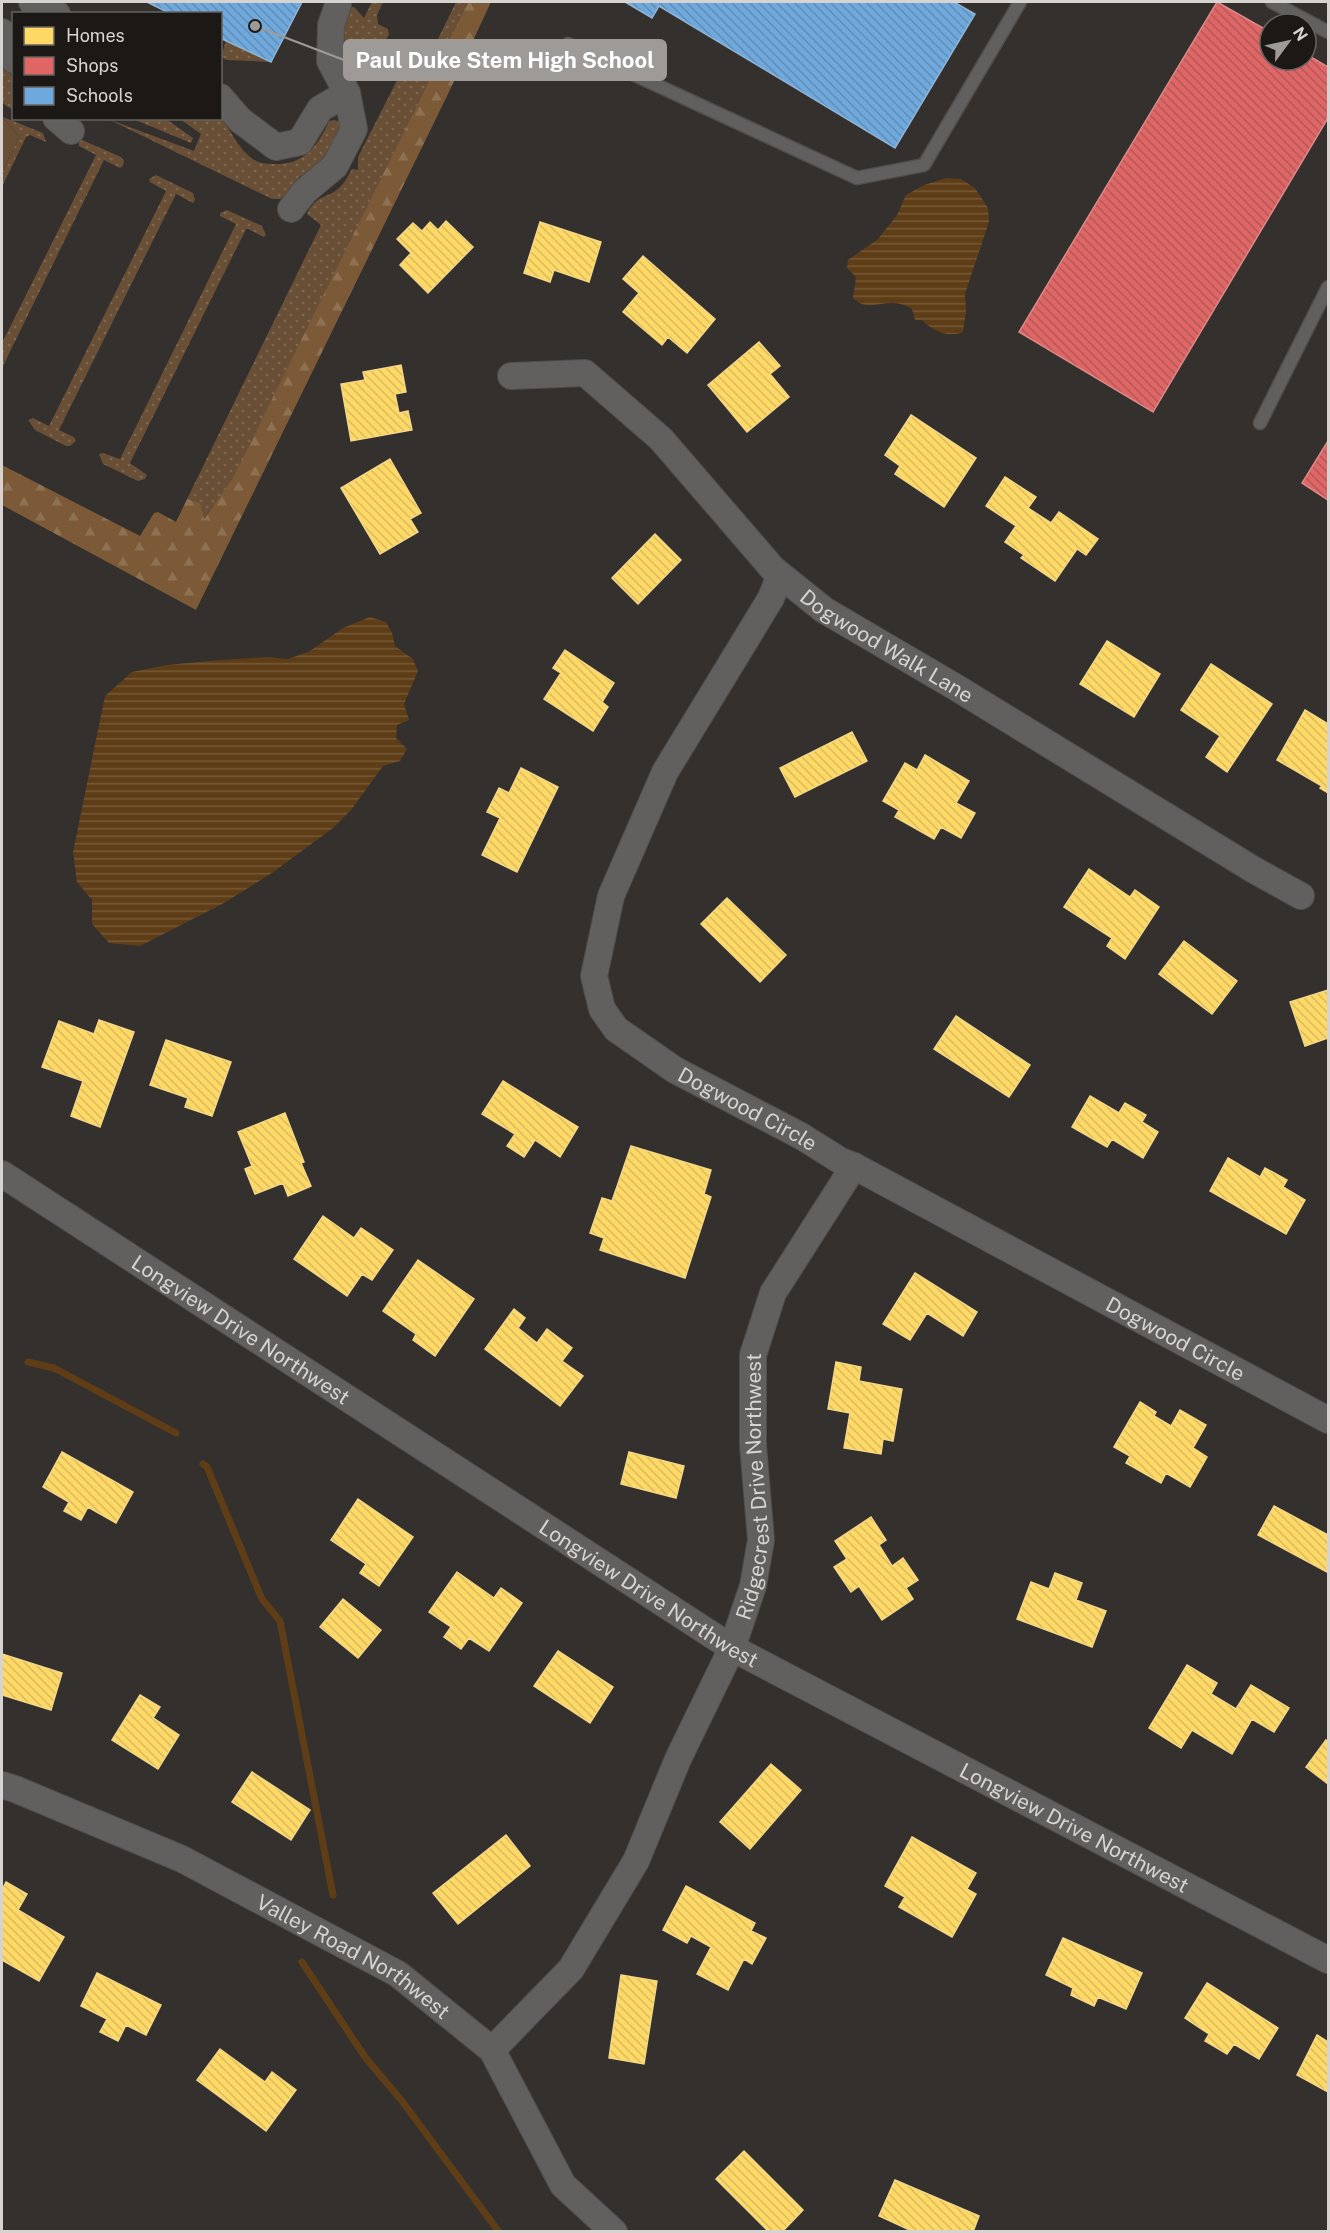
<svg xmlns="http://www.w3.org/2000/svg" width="1330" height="2233" font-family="'Public Sans',sans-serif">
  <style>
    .grass { fill: url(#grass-dots) }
    .forest { fill: url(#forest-firs) }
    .pitch { fill: #694f35 }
    .water { fill: url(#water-rules) }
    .homes { fill: url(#homes-back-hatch); stroke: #f3d786; stroke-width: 1.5 }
    .shops { fill: url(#shops-back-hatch); stroke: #dd8786; stroke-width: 1.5 }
    .schools { fill: url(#schools-back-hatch); stroke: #8eb5d8; stroke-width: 1.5 }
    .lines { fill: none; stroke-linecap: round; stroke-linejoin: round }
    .stream { stroke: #5f3e17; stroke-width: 7 }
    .lane-casing { stroke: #504d4b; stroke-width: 15 }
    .street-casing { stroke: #504d4b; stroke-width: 28 }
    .lane { stroke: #62605e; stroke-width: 12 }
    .street { stroke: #62605e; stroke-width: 26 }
    .labels { text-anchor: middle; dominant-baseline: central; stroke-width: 6; stroke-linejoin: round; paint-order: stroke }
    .street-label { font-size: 21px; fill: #d7d3d0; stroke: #1b1816 }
    .leader { fill: none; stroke: #9e9a97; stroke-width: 2 }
    .callout-dot { fill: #9e9a97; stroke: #1b1816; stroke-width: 2 }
    .callout { fill: #9e9a97; stroke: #9e9a97; stroke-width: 2 }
    .callout-label { font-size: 22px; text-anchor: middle; font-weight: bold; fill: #fff }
  </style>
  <defs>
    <pattern id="grass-dots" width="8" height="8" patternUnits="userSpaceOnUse" patternTransform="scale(1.5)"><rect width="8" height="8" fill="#694f35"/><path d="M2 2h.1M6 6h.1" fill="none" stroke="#7e6751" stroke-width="1.8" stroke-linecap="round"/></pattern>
    <pattern id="forest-firs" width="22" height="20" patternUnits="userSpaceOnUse" patternTransform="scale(1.5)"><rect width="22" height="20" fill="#7c5a37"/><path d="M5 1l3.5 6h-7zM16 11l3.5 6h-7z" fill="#8e7153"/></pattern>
    <pattern id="water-rules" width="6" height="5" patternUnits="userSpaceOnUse" patternTransform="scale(1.5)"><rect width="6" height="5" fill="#5f3e17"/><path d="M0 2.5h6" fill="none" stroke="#755938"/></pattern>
    <pattern id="homes-back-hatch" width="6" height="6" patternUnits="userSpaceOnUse" patternTransform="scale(1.5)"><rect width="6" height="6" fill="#ffd966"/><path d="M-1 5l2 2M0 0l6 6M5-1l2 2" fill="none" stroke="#d9ba5e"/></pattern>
    <pattern id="shops-back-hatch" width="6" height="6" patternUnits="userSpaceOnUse" patternTransform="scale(1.5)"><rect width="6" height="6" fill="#e06666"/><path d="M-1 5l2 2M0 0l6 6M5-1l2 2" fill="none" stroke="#b05a5a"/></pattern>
    <pattern id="schools-back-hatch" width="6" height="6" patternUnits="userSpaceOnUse" patternTransform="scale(1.5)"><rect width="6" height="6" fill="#6fa8dc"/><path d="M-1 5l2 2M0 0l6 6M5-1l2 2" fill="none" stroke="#638eb4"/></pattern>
  </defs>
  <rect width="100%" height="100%" fill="#33302e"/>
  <path class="grass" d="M372 2H383L377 15 378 24 388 29 389 35C378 49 376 52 358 52V45L354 43 347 45C338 30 342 22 350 7H354L364 18Z
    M456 2H468L233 479 203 520 187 499 321 225 307 214C317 193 329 199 341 186 346 181 349 174 352 169L358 170V157L415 45 437 41Z
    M226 41 271 62 227 60 221 57Z
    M2 47 13 82V110L2 103Z
    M3 117 43 133 46 142 30 135 26 137 2 187V173L19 137Z
    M221 117C231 131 240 152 256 161 262 164 272 164 279 164 306 163 319 144 329 121L334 120 341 122 343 130 325 156 327 158 323 165 299 177 287 194 280 199H272L108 119 194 151 201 134 180 119Z
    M133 119H166L193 138 191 143Z
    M82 140 121 157 124 161 123 166 120 168 104 160 2 368V343L96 155 79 146V142Z
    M156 175 193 193 195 200 193 203 176 194 59 430 74 437 76 441 70 446H66L35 430 28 420 33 418 49 426 166 191 150 182 149 179Z
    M227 210 262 226 266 235 264 237 248 229H246L130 463 147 475 145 479 138 481 103 464 99 454 103 453 120 459 236 224 220 216V213Z"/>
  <path class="forest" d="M468 2H491L448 94 196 610 2 505V465L140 536 154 513 158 512 176 522 187 499 200 503 204 519 233 478Z"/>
  <path class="pitch" d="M2 116 19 137 2 173Z"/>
  <path class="water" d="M946 178 961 179 975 188 988 208 989 222 965 294 966 311 963 332C948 338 933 331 922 320H915L912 309C892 296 877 309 862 304 859 303 856 300 853 298L856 277 847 268 848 260 878 239 897 215 906 195 924 185Z
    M370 617 386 622 392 633 395 646 413 659 418 671 404 704 409 720 397 725 396 738 407 749 400 761 383 766 351 810 333 828 272 873 224 903 140 946 109 943 92 924V900L77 882 73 852 105 696 132 672 167 665 220 660 268 657 288 659 310 651 343 628Z"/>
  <path class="homes" d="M446 221 473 247 428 293 400 265 411 253 397 239 413 223 422 231 430 222 438 230Z
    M540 222 601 242 589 282 554 270 550 282 524 273Z
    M643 256 715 319 687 353 668 337 662 345 623 312 639 293 623 279Z
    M759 342 780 366 770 374 789 397 747 432 708 385Z
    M401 365 406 392 395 394 399 413 408 411 412 430 351 441 341 384 365 380 363 372Z
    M911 415 976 458 944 507 895 474 900 466 885 455Z
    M390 459 421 513 410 519 418 532 380 554 341 488Z
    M1005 477 1036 497 1028 508 1051 523 1059 512 1098 539 1086 555 1077 549 1055 581 1021 558 1024 555 1005 542 1016 526 986 506Z
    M655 534 681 560 638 604 612 578Z
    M1107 641 1160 674 1134 717 1080 684Z
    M565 650 614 683 602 702 608 707 593 731 544 699 561 673 553 668Z
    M1211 664 1272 704 1227 772 1206 757 1220 736 1181 710Z
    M1305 710 1328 724V793L1320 788 1322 786 1277 760Z
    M852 732 867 761 795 797 780 768Z
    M925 755 969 781 956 803 975 813 961 838 941 827 934 839 895 817 899 810 883 801 905 763 917 770Z
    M521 768 558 787 517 872 482 855 500 818 487 812 499 788 509 793Z
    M1089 869 1130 897 1135 890 1159 907 1125 959 1107 946 1112 938 1064 907Z
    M727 898 786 955 760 982 701 924Z
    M1184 941 1237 981 1212 1014 1159 974Z
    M1328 990V1038L1305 1046 1290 1002Z
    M956 1016 1030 1065 1009 1097 934 1049Z
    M99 1020 134 1032 100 1127 71 1116 83 1081 42 1067 59 1021 94 1034Z
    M166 1040 231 1062 212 1116 185 1107 188 1098 150 1085Z
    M503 1081 578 1127 560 1157 535 1140 524 1157 507 1146 515 1134 482 1114Z
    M1090 1096 1119 1113 1125 1103 1146 1115 1142 1122 1158 1132 1143 1158 1112 1139 1107 1147 1072 1127Z
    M285 1113 304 1162 301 1163 311 1186 288 1196 283 1183 255 1194 245 1169 252 1166 238 1132Z
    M631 1146 711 1170 704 1194 711 1197 685 1278 600 1250 604 1238 590 1233 602 1198 612 1201Z
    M1228 1158 1260 1177 1265 1168 1287 1180 1283 1187 1305 1200 1286 1234 1210 1191Z
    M323 1216 354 1238 361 1228 393 1250 372 1280 362 1274 347 1296 294 1259Z
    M418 1260 474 1299 435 1356 413 1340 416 1334 383 1311Z
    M915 1273 977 1312 963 1336 927 1313 910 1340 883 1324Z
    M514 1309 525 1318 518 1328 537 1343 547 1329 572 1348 562 1361 583 1376 560 1406 485 1349Z
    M836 1362 861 1367 859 1381 902 1389 893 1441 883 1439 881 1454 844 1448 850 1413 828 1409Z
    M1140 1402 1156 1412 1154 1416 1171 1426 1180 1410 1206 1425 1193 1448 1207 1457 1190 1487 1166 1473 1161 1483 1126 1463 1130 1456 1114 1447Z
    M62 1452 133 1492 116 1523 88 1507 81 1520 64 1511 69 1502 43 1487Z
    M629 1452 684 1466 676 1498 621 1484Z
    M358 1499 413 1537 379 1586 360 1573 366 1564 331 1540Z
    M1274 1506 1328 1535 1327 1572 1258 1535Z
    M871 1517 886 1540 879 1545 892 1566 903 1558 918 1580 906 1588 913 1599 882 1620 859 1586 851 1592 834 1567 847 1559 835 1541Z
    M457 1572 494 1598 501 1588 522 1603 489 1651 469 1638 461 1649 444 1637 451 1627 429 1612Z
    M1055 1573 1082 1583 1076 1600 1106 1611 1092 1647 1017 1619 1031 1582 1049 1589Z
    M343 1599 381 1630 358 1658 320 1627Z
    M558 1651 613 1687 590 1723 534 1686Z
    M2 1654 62 1673 51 1710 2 1695Z
    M1187 1665 1217 1683 1211 1694 1236 1709 1251 1685 1289 1708 1274 1732 1252 1719 1232 1754 1192 1730 1181 1748 1149 1728Z
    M140 1695 160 1707 153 1718 179 1735 158 1769 112 1740Z
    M1326 1740 1328 1742V1784L1306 1767Z
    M771 1764 801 1790 750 1849 720 1822Z
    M252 1772 310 1810 291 1840 232 1802Z
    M506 1835 530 1866 458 1924 433 1893Z
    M912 1837 976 1873 967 1889 976 1894 952 1937 899 1907 905 1897 885 1886Z
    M6 1882 27 1894 18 1910 64 1937 39 1981 2 1960V1890Z
    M686 1886 755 1923 751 1931 766 1938 752 1964 744 1959 728 1990 697 1974 711 1947 691 1936 687 1943 663 1930Z
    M1063 1938 1142 1973 1126 2009 1098 1997 1094 2006 1071 1995 1073 1988 1046 1975Z
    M97 1973 161 2005 146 2035 126 2025 118 2041 100 2032 107 2019 81 2006Z
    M621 1975 657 1981 644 2064 609 2058Z
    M1207 1983 1278 2028 1259 2059 1234 2044 1227 2054 1205 2041 1209 2034 1185 2018Z
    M1317 2035 1328 2042V2092L1297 2075Z
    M220 2049 265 2082 272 2072 296 2090 266 2131 197 2080Z
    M744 2151 803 2210 782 2232H769L716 2179Z
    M895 2180 979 2216 973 2232H914L879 2216Z"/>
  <path class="shops" d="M1217 2 1270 32V60H1306V54L1328 67V118L1153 412 1019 332Z
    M1328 441V500L1302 483Z"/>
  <path class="schools" d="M147 2H302L271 62 220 38V14H171Z
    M625 2H954L975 14 895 148 659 6 652 18Z"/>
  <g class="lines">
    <path class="stream" d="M28 1362 54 1368 176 1433
      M203 1464 207 1467 262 1599 280 1621 333 1895
      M302 1962 365 2057 402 2101 499 2232"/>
    <defs>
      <path id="lane" d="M1272 2 1328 32
        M568 44 857 178 924 165 1020 2
        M1260 423 1328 287"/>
      <g id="street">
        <path d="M32 2 57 14"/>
        <path d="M2 32 14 60"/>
        <path d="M220 97 240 120 276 147 300 142 320 109 347 93"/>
        <path d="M56 118 71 131"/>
        <path d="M291 209 305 191 335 166 354 129 347 93 330 61 331 25 338 5"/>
        <path id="s1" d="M511 376 585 373 661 439 773 569 824 610 957 688 1254 870 1301 896"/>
        <path id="s2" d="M780 575 771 598 665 772 611 896 594 976 602 1009 616 1029 675 1070 801 1136 841 1161 854 1166 1328 1420"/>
        <path id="s3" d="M2 1174 732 1648 1328 1960"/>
        <path id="s4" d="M2 1785 15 1789 182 1859 398 1974 492 2050 563 2185 614 2232"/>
        <path id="s5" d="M492 2050 571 1969 636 1861 678 1759 732 1648 753 1586 761 1540 753 1445V1355L773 1293 854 1166"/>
      </g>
    </defs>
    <use href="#lane" class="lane-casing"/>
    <use href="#street" class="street-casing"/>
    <use href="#lane" class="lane"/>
    <use href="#street" class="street"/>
  </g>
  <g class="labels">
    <g class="street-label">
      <text stroke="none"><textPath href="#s1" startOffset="484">Dogwood Walk Lane</textPath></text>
      <text stroke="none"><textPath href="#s2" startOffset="658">Dogwood Circle</textPath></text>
      <text stroke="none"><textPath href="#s3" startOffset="285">Longview Drive Northwest</textPath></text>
      <text stroke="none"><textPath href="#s2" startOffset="1144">Dogwood Circle</textPath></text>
      <text stroke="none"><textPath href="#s5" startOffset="638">Ridgecrest Drive Northwest</textPath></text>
      <text stroke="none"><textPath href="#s3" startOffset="771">Longview Drive Northwest</textPath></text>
      <text stroke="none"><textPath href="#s3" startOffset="1257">Longview Drive Northwest</textPath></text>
      <text stroke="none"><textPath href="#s4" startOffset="392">Valley Road Northwest</textPath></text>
    </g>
  </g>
  <path class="leader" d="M255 26L344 60"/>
  <circle class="callout-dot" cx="255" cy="26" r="6"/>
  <rect class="callout" x="344" y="40" width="322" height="40" rx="6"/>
  <g class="callout-label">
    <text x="505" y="68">Paul Duke Stem High School</text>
  </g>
  <rect width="1330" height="2233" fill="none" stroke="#d7d3d0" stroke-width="6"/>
  <rect x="12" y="12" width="210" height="108" fill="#1b1816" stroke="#666360" stroke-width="1.5"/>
  <rect x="24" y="27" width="30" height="18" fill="#ffd966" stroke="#666360" stroke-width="1.5"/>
  <text x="66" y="42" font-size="18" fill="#d7d3d0">Homes</text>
  <rect x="24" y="57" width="30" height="18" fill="#e06666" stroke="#666360" stroke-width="1.5"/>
  <text x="66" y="72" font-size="18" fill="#d7d3d0">Shops</text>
  <rect x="24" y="87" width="30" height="18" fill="#6fa8dc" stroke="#666360" stroke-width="1.5"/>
  <text x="66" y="102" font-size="18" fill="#d7d3d0">Schools</text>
  <g transform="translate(1288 42) rotate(57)"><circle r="28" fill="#1b1816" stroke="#666360" stroke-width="1.5"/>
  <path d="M0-4.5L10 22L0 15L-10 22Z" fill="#9e9a97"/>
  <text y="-9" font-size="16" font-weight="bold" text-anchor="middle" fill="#d7d3d0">N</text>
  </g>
</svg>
